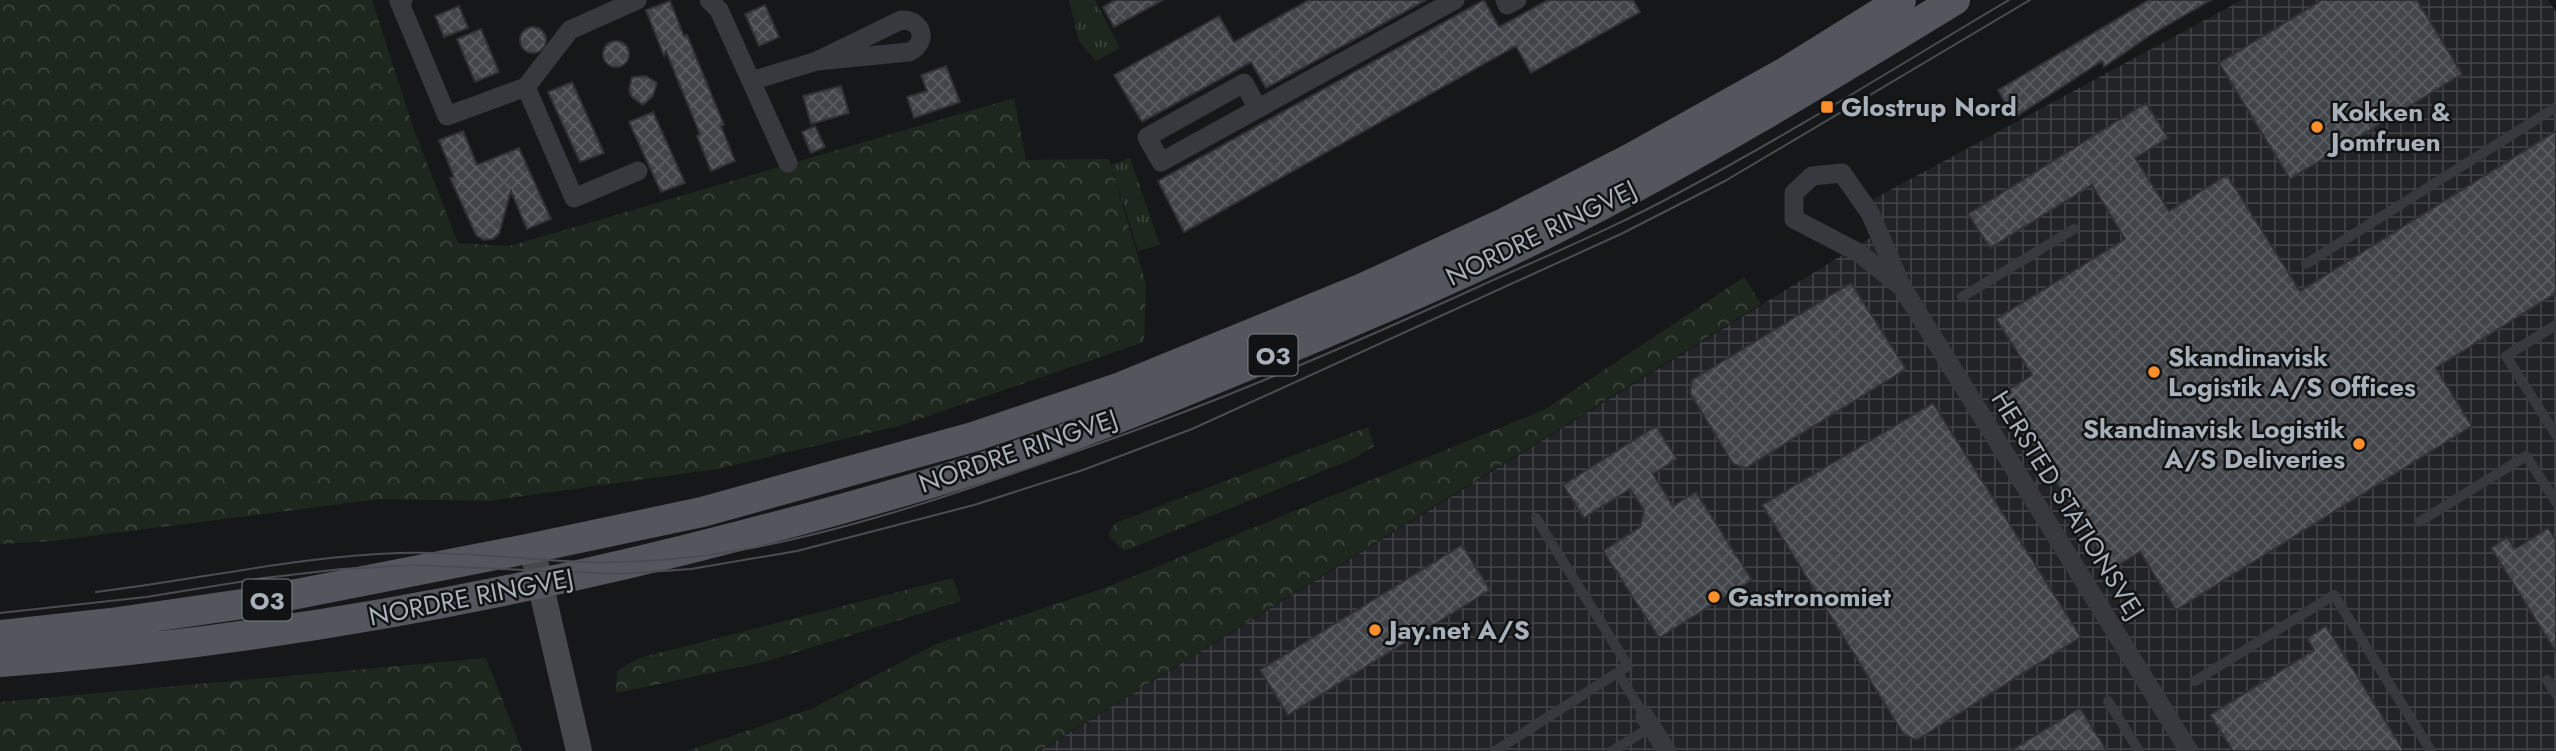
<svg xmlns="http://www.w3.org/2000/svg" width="2556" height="751" font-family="Jost,sans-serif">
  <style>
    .industrial { fill: url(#industrial-grid) }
    .forest { fill: url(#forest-crowns) }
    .park { fill: url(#park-tufts) }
    .building { fill: url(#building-cross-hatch); stroke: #303135; stroke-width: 2 }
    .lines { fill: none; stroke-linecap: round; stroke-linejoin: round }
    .lane { stroke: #37393e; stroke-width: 10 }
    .street { stroke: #37393e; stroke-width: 19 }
    .secondary { stroke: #45494e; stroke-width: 26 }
    .primary { stroke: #53575d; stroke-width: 30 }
    .tram { stroke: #4a4e53; stroke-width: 2 }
    .poi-dot { fill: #fb8f2c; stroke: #111213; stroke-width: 2.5 }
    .labels { text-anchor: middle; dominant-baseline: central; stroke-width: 5; stroke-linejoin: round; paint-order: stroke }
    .shield { fill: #111213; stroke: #7b8187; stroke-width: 2 }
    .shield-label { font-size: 24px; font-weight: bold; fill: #a8b0b9 }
    .poi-label { font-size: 26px; font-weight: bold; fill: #a8b0b9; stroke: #111213; text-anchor: start }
    .street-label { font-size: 26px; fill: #a8b0b9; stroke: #111213 }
  </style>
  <defs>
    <pattern id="industrial-grid" width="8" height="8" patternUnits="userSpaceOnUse" patternTransform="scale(1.75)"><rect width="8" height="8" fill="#222326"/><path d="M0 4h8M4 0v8" fill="none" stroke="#3f4043"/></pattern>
    <pattern id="forest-crowns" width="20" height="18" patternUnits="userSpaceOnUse" patternTransform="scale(1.75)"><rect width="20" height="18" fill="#1e271e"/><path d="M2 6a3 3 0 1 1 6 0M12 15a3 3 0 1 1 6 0" fill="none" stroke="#3c443d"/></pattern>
    <pattern id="park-tufts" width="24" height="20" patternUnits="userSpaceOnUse" patternTransform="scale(1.75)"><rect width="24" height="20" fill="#1e271e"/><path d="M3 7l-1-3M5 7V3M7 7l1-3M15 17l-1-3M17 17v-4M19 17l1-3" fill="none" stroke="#3c443d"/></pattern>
    <pattern id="building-cross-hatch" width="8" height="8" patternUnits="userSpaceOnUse" patternTransform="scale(1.75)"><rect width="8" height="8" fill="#424549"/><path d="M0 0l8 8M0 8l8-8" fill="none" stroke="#5a5d61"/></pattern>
  </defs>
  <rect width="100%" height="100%" fill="#161718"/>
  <path class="industrial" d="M2242 0H2548L2556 12V751H1040L1886 228 1870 201Z"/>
  <path class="forest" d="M0 0H372L414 130 458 243 510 246 1014 98 1026 160 1109 159 1146 284 1144 342 899 426 717 469 488 501 380 499 53 541 0 544Z
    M1744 277 1761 304 1039 751H687L811 709 934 645 1107 587 1544 410Z
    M1368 427 1374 446 1355 458 1124 551 1108 535 1115 523Z
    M953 578 961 601 764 662 616 693 617 671 639 658Z
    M486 658 522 751H0V702Z"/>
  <path class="park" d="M1069 0H1095L1120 48 1096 61 1079 42Z
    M1130 158 1160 245 1138 251 1111 165Z"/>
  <path class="building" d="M1115 0H1163L1114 27 1103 7Z
    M1309 0H1426L1266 88 1251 62 1142 122 1114 75 1219 16 1234 42Z
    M1484 0 1499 27 1548 0H1633L1640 12 1531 73 1516 46 1184 232 1158 181Z
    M2149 0H2211L2149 36 2104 67 2102 61 2014 118 1998 90Z
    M2322 0H2417L2462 74 2290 179 2219 63Z
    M670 1 684 36 687 35 724 125 721 126 735 161 711 171 697 136 700 134 678 81 666 51 664 56 646 10Z
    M765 5 779 37 759 46 745 14Z
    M459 6 468 28 444 37 435 16Z
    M520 40a13 13 0 1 1 26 0a13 13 0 1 1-26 0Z
    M481 29 499 72 475 82 457 39Z
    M603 54a13 13 0 1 1 26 0a13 13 0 1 1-26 0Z
    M946 66 960 102 914 118 907 97 927 91 921 75Z
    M646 76 657 83 653 96 643 105 632 97 629 90 632 77Z
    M572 82 604 153 580 162 548 92Z
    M841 86 849 113 811 124 803 96Z
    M2146 103 2168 138 2135 158 2169 211 2227 175 2300 291 2556 131V293L2436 368 2472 426 2176 610 2140 552 2111 570 2002 394 2032 375 1996 319 2125 239 2092 185 1990 248 1968 214Z
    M653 112 685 183 661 192 629 122Z
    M815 126 825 147 811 153 802 132Z
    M463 131 477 165 519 148 551 219 527 229 511 191 499 234 493 239 484 240 476 235 450 178 454 177 439 140Z
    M1851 283 1906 369 1746 468 1733 464 1690 393 1692 380Z
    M1933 403 2081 637 1917 740 1904 735 1762 505Z
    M1656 426 1677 459 1653 474 1673 506 1696 492 1752 580 1659 638 1603 551 1640 527 1644 510 1630 489 1584 518 1563 485Z
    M2548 528 2556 541V652L2491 548 2507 537 2515 549Z
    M1462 545 1490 590 1288 715 1260 670Z
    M2326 626 2404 751H2233L2210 715 2314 650 2307 638Z
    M2080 708 2107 751H2010Z"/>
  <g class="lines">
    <path class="lane" d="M2306 264 2556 107
      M1962 297 2074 229
      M2556 325 2506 356 2556 435
      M2419 522 2526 456 2556 502
      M1618 673 1645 717
      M2547 680 2556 694
      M2195 681 2334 595 2431 751
      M2108 701 2139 751
      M1495 751 1628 666 1536 518
      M1612 751 1651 727"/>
    <path class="street" d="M403 0 399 1 447 116 526 87 570 30 637 0
      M709 0 719 10 788 163
      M1505 0 1507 5 1517 0
      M751 81 817 61 909 52C929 43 923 19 901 20L817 61
      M526 87 574 198 638 171
      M1258 109 1244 83 1147 137 1161 162 1455 0
      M1902 287 1859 253 1794 219V193L1812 176 1842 173 1870 213 1902 287 2189 751
      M1645 717 1667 751"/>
    <path class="secondary" d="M532 548 579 751"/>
    <path class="primary" d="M0 635 111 623 256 602 532 548 702 512 973 437 1121 387 1363 288 1502 224 1631 158 1787 71 1901 0
      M0 662C251 643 499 599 743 535 837 511 932 485 1024 453 1114 422 1200 385 1287 349 1377 311 1468 273 1555 229 1693 160 1824 80 1955 0"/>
    <path class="tram" d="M96 592C197 580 298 556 400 553 461 551 523 560 584 562 641 563 701 558 757 547 867 525 975 487 1080 450 1216 403 1348 346 1478 287 1546 256 1616 227 1682 191 1793 132 1901 64 2009 0
      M0 613 146 597 264 578 342 569 413 565 618 574 691 569 797 551 974 505 1083 470 1192 429 1621 234 1725 181 2030 0"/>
  </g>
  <g class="poi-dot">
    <rect x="1820" y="100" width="14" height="14" rx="3.5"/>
    <circle cx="2317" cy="127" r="7"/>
    <circle cx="2154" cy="372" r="7"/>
    <circle cx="2359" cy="444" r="7"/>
    <circle cx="1714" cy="597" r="7"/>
    <circle cx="1375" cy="630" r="7"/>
  </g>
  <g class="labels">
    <g class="shield">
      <rect x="1248.5" y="334.5" width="49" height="41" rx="5"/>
      <rect x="242.5" y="579.5" width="49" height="41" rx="5"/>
    </g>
    <g class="shield-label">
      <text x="1273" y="355">O3</text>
      <text x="267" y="600">O3</text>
    </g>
    <g class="poi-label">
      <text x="1841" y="107">Glostrup Nord</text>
      <text x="2331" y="112">Kokken &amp;<tspan x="2331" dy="30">Jomfruen</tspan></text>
      <text x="2168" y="357">Skandinavisk<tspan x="2168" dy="30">Logistik A/S Offices</tspan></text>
      <text x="2345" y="429" text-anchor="end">Skandinavisk Logistik<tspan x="2345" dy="30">A/S Deliveries</tspan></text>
      <text x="1728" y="597">Gastronomiet</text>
      <text x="1389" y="630">Jay.net A/S</text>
    </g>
    <g class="street-label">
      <text transform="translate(1541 233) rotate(-26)">NORDRE RINGVEJ</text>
      <text transform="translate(1018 451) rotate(-19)">NORDRE RINGVEJ</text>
      <text transform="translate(2068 505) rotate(58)">HERSTED STATIONSVEJ</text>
      <text transform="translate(471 597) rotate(-11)">NORDRE RINGVEJ</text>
    </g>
  </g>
</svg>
